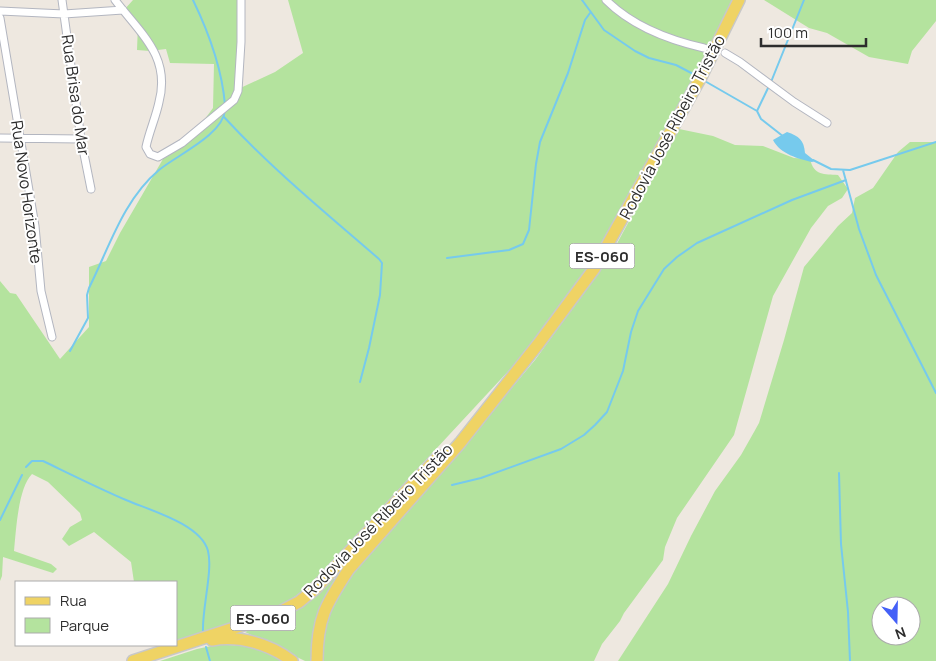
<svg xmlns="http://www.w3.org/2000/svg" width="936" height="661" font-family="Manrope,sans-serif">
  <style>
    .green { fill: #b4e39e; fill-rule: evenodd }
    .water { fill: #76caed }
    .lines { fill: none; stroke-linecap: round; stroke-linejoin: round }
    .stream { stroke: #76caed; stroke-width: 2 }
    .street-casing { stroke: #b3b6c0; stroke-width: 9 }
    .primary-casing { stroke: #c8c8c8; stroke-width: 14 }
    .street { stroke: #fff; stroke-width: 7 }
    .primary { stroke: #efd364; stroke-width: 11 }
    .labels { text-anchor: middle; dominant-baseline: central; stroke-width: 4; stroke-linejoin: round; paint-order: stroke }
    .shield { fill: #fff; stroke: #6c6c6c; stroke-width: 1 }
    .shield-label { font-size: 15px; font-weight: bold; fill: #2d2d2d }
    .street-label { font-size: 16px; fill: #2d2d2d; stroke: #fff }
  </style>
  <rect width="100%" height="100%" fill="#eee8e0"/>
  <path class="green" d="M133 0H244L236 90 275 72 303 53 288 0H736L605 244 587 271 526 352 320 574C313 581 305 589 297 595 266 618 220 628 184 640H176V582H134L131 562 94 532 69 546 62 539 70 527 82 520 80 513 48 482 32 474C18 488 16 531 14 551L51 564 57 569 53 573 3 557 2 576 0 581V281L10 293 16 294 60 359 89 327V267L106 261 120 233 163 159 187 143 213 108 214 64 170 63 166 49 150 51 137 50 138 25 124 10Z
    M764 0H936V21L912 51 908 64 869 57 827 33 809 28Z
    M679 129 713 136 735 145 763 146 794 158 810 159C814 176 824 174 838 175L848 189 842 198 828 206 811 228 773 296 734 435 677 518 665 547 663 560 624 613 620 621 602 644 594 661H320L322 624 340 589 401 514 471 437 535 360 575 305 614 249Z
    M910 142H936V661H618L668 584 691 536 715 491 741 455 754 432 759 423 784 340 804 267 838 226 852 213 855 198 873 188 898 152ZM881 606H911V636H881Z
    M331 579H335L336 583 313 642 311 661H305L245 632 298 609 312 598Z
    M216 645C244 645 259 646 283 661H160L197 649Z"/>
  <path class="water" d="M787 132C799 136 804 140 805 153L815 161 812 162C799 159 780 154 773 140Z"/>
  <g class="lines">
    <path class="stream" d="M193 0C209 33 222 68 225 105
      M582 0 604 30 635 51 649 58 676 65 697 76
      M703 80 757 111 761 119 784 137
      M771 82 804 0
      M757 111 769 86
      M224 117C272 169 326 213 379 259L382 263 380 295 369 348 360 382
      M813 160 831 169 850 170 936 142
      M843 170 859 229 876 275 936 393
      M447 258 509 250 523 244 529 230 536 164 540 142 568 73 585 20 590 13
      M70 351 88 318 87 295 89 288C109 248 123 200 159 170 177 155 223 135 225 110
      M26 467 32 461H43C70 474 98 488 126 500 149 510 201 524 208 551 213 570 202 609 203 631
      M839 473 841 544 848 612 850 661
      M452 485 481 478 561 449 584 435 595 425 607 412 623 371 631 332 638 311 664 269 677 257 697 243 792 200 846 180
      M0 520 22 475
      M206 647 210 661"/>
    <defs>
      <path id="street" d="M62 0 81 139 91 189
        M115 0C140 33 171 56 159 102 156 117 149 132 146 147L150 154 158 157 182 143 234 100 238 91 241 42V0
        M606 0C632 26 669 40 704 48
        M0 11 64 14 123 10
        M0 18 35 226 41 291 52 337
        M725 53 740 62 794 102 827 123
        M0 138 81 139"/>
      <path id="primary" d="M212 640C239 635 270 644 292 661
        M133 661 274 615 299 602 316 588 341 561 439 456
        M317 661C317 618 326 604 349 569L460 443 539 343 594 269 702 75 739 0"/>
    </defs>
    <use href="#street" class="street-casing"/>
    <use href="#primary" class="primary-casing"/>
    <use href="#street" class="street"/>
    <use href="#primary" class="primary"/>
  </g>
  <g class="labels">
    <g class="shield">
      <rect x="569.5" y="243.5" width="65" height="25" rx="4"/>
      <rect x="230.5" y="605.5" width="65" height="25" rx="4"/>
    </g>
    <g class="shield-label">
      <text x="602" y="256">ES-060</text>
      <text x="263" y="618">ES-060</text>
    </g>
    <g class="street-label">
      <text transform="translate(76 95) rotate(82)">Rua Brisa do Mar</text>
      <text transform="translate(672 127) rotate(-62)">Rodovia José Ribeiro Tristão</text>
      <text transform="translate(27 192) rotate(82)">Rua Novo Horizonte</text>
      <text transform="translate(378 520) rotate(-46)">Rodovia José Ribeiro Tristão</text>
    </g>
  </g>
  <rect x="15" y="581" width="162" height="65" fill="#ffffff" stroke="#ababab"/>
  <rect x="25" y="597" width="25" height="8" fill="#efd364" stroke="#ababab"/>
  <text x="60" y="606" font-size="15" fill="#2d2d2d">Rua</text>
  <rect x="25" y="618" width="25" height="15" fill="#b4e39e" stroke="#ababab"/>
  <text x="60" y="631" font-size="15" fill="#2d2d2d">Parque</text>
  <g transform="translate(896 621) rotate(160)"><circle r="24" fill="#ffffff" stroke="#ababab"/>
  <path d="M0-4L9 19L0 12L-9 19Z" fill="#4460f7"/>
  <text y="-8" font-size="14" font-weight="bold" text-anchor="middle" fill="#2d2d2d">N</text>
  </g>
  <path d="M761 38v8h105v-8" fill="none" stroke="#2d2d2d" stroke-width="2.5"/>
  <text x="768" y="38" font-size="15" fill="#2d2d2d" stroke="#ffffff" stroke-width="4" paint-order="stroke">100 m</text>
</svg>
